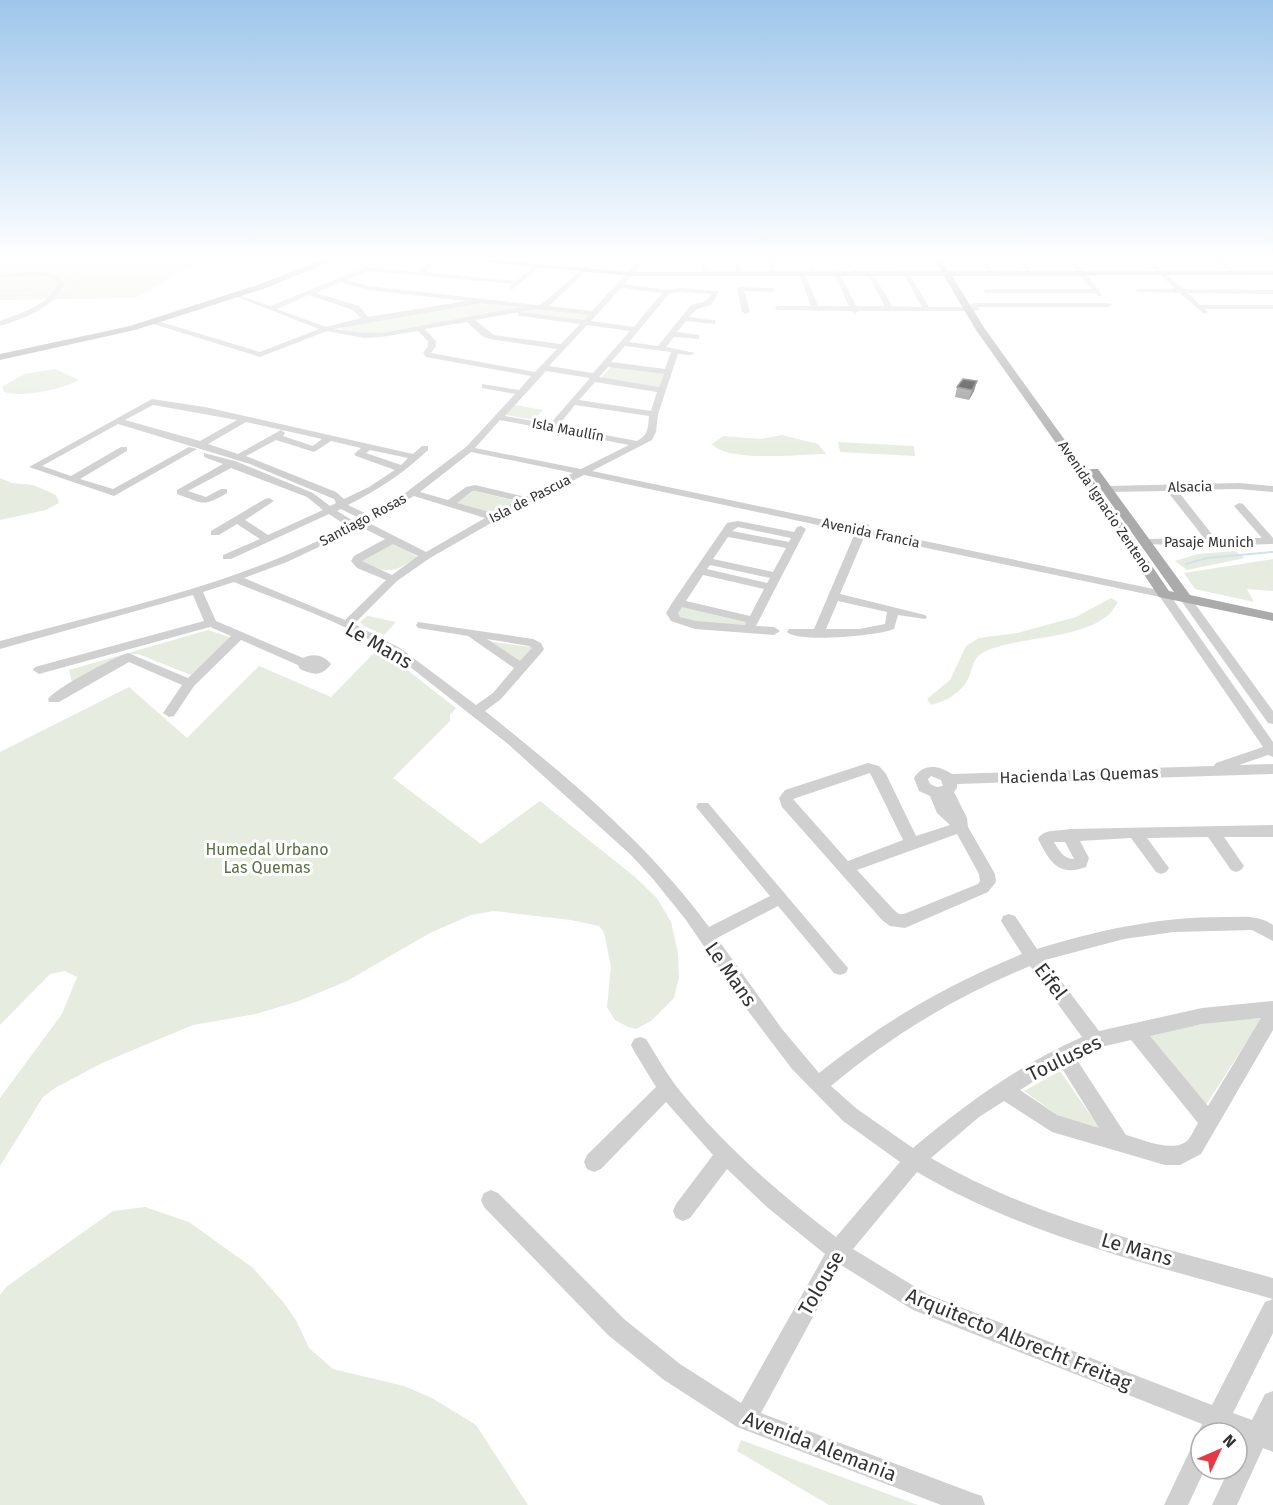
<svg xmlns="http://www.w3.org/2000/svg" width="1273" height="1505" font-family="'Fira Sans',sans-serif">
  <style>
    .green { fill: #e6ecdf }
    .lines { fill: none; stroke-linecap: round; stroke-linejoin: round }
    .stream-far1 { stroke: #cfe2ee; stroke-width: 1.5 }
    .stream { stroke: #cfe2ee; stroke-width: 2 }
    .minor { fill: #d0d0d0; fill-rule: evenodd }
    .major { fill: #ababab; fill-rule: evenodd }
    .wall { fill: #8c8c8c }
    .shaded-wall { fill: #5f5f5f }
    .building { fill: #1a1a1a; stroke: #5f5f5f; stroke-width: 1.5 }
    .labels { text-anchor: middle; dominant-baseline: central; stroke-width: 6; stroke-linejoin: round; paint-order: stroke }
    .far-street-label { font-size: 14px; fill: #333; stroke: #fff }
    .street-label { font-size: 16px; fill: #333; stroke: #fff }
    .park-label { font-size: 16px; fill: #56703f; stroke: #fff }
    .near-street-label { font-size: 20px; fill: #333; stroke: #fff }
  </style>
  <rect width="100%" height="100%" fill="#fff"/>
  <path class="green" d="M0 260H202L136 298 0 300Z
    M486 301 530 307 374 334 351 332 339 328Z
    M541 308 593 315 586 322 518 312Z
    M611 367 664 374 659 387 600 379Z
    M55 369 79 380C65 389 21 398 4 392L2 387 24 374Z
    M515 405 543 410 534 420 506 415Z
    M782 435 818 444 826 454C803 454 727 463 712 444L723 436 761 439Z
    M838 442 914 446 915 456 840 452Z
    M0 478 12 483 33 485 56 495 59 503 46 510 0 520Z
    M468 491H474L519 502 494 514 455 505Z
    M393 543 418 557C391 574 389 574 360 561Z
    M1235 551 1245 558 1187 570 1175 561 1198 554Z
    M1273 559V591L1247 589 1254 602 1195 589 1184 573Z
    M1111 598 1118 602C1114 607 1112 613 1107 616 1078 640 1017 636 984 652 972 658 973 669 968 679 960 694 946 701 931 705L927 699 950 680 966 646 979 638 1017 633 1076 617Z
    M682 606 749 621 745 625C729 624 688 627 677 614Z
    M367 616H368L396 622 384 635 364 626 360 622Z
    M208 630 232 638 191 675 138 654 126 655 73 687 69 670Z
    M486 641 531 647 533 651 522 665Z
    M379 648 456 708 450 715V721L393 778 481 844 540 801 635 877 657 898 671 922 678 953 679 977 674 998 651 1021 636 1029 628 1027 615 1020 607 1007 611 967 604 932 599 926 571 920 494 911 471 915 430 933 347 981 299 1001 256 1014 193 1025 102 1063 55 1088 43 1097 0 1166V1098L62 1014 77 977 65 971 50 974 0 1025V752L129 687 187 738 259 666 331 697Z
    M1262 1018 1204 1108 1144 1036 1217 1021Z
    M1060 1071 1100 1129 1057 1115 1024 1091Z
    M145 1207 189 1222 253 1268 284 1303 297 1322 309 1348 333 1369 404 1386 432 1398 476 1425 528 1505H0V1295L6 1287 113 1211Z
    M741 1440 918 1505H829L737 1451Z"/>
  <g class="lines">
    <path class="stream-far1" d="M0 296 69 294 76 291 80 284 76 272 123 265 129 263V260"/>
    <path class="stream" d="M1186 564 1207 558 1273 552"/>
    <path class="minor" d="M430 260H437L425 272 516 281 539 262 544 263 512 290 509 288 512 284 368 271 347 280 368 286 537 305 542 304 587 265 589 268 549 306 592 311 639 260H646L624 284 667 290 678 288 719 291 711 305 697 309 689 317 712 320H715V324L686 321 677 332 699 335V339L674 337 666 347 695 353 691 355 678 354 658 414 656 432 652 440 592 471 858 527 860 523 864 522 869 525 867 529 1168 592 1273 742V757L1268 755 1239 765 1273 764V774L957 784V788L954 792 967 818 968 827 995 874 996 882 988 892 905 928 890 926 882 920 782 807 779 798 785 790 868 763 879 766 886 774 916 836 950 825 937 813 930 796 919 791 914 778C923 763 939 765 952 774L1214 766 1216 763 1263 747 1160 597 865 535 840 594 925 615 927 617 925 619 898 615 894 629C877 636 799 643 787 632L789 629H814L855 533 584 475 498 519 430 558 397 581 354 624 400 648 476 705 493 693 514 668 468 636 418 628 416 625 418 622 533 639 541 643 544 649 542 652 501 699 485 711C566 776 648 843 709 927L770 896 696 807 698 803H708L848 968 846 973 840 975 834 973 778 906 717 938 782 1029 819 1073C883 1022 946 985 1022 954L1001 921 1003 916 1009 914 1015 916 1037 949C1098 930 1159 917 1224 917 1241 917 1258 914 1273 925V941L1252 930 1174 932 1124 939 1045 960 1099 1031 1202 1008 1273 1001V1030L1201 1154 1180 1165H1165L1052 1132 1004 1101 979 1117 931 1158C1036 1219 1157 1246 1273 1278V1333L1233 1413 1252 1420 1265 1394 1273 1391V1452L1263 1448 1237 1505H1212L1229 1469H1237V1452L1243 1440 1237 1437V1433H1201V1439L1198 1433 1202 1424 913 1310 841 1265 761 1413 973 1493 982 1496 985 1505H941L737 1427 664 1380 608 1335 484 1207 481 1200 484 1193 491 1190 498 1193 624 1319 680 1364 741 1403 825 1254 768 1208 727 1169 690 1218 683 1221 676 1218 673 1211 676 1204 713 1155 666 1102 601 1169 594 1172 587 1169 584 1162 587 1155 656 1087 634 1051 631 1045 634 1039 640 1037 646 1039C656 1055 665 1071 676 1086 721 1143 778 1193 836 1237L900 1162 843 1121 792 1069 748 1011 686 920 653 879 631 855 508 744 400 659C351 624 290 605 234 582L203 592 216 621 303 658C313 653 324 655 331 664 321 677 313 675 300 669L298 665 241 640 194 686 174 716 169 717 163 713 182 685 129 662 59 702H49L48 699C57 687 113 658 128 653L188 678 231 636 210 627 39 674 33 670 35 667 204 621 193 595 0 649V641C117 609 240 584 347 526L329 514 231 559H223V555L260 539 237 524 219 535H211V531L265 499 269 498 274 501 245 520 268 535 323 510 307 497 231 468 188 491 206 497 221 489H227V493C202 508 203 503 177 494V490L223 464 204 457V453L235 461 313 493 330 506 336 503 334 499 250 464 118 424 42 466 71 476 121 447H127V451L80 479 113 489 189 447 197 449 114 496 29 467 152 399 205 407 413 454 422 446H428V450C404 473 378 490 348 505L369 515 396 500 466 447 515 394 482 388V384L519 390 531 376 426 357 423 353 428 346V341L418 331 381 337 364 338 327 331 260 357 147 322 154 320 260 352 319 329 235 296V294L270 306 367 267 418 272ZM341 282 367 290 466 301 368 317 359 306 316 293ZM621 288 662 293 634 327 591 321ZM678 292 712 294 705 301 691 305 658 346 629 342 669 294ZM309 295 353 310 361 318 326 327 277 309ZM482 303 522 307 381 333H364L334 329ZM537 309 589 315 584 320 518 312V316H521L580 324 561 344 494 335 475 320ZM467 322 482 336 489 339 557 349 535 372 431 353 436 346V341L425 329ZM587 325 630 331 593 373 549 366ZM625 346 671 352 665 369 611 362ZM608 367 664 374 659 387 599 377ZM546 371 590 378 550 424 505 416ZM595 382 657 392 651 411 579 400ZM153 405 237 420 200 441 125 420ZM575 405 649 416C648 429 648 435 637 441L558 426ZM500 420 629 445 581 469 475 448ZM246 422 322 439 313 446 283 436 285 433 281 430 238 454 208 444ZM276 440 314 452 331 441 361 448 354 454 356 456 395 470 369 487 344 499 336 492 246 456ZM370 450 408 458 401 465 366 453ZM471 452 573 473 526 497 475 485 466 487 448 500 420 492ZM472 491H475L518 501 493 513 457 503ZM414 496 485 518 426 552 369 523ZM341 509 361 519 355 522 337 511ZM361 527 385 539 354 556 351 561 357 568 386 580 345 620 244 578 287 562ZM393 544 418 556 392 575 362 561ZM838 601 887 612 885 624 859 629H826ZM487 639 529 646 532 648 520 661ZM870 773 903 840 848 861 793 799ZM931 776 941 780 943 786 937 787 930 784 928 779ZM957 834 979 874 980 881 978 884 904 914H899L894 910 857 870ZM1030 966 1082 1037C1019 1065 966 1104 913 1148L857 1109 831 1086C892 1035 957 996 1030 966ZM1261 1018 1208 1106 1150 1036 1202 1024ZM1131 1040 1198 1123C1195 1128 1192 1135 1188 1140 1174 1154 1142 1139 1126 1135L1075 1057 1097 1048ZM1060 1065 1099 1128 1057 1115 1020 1090ZM917 1172C1026 1236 1152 1265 1273 1299L1265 1302 1212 1405 927 1294 853 1249Z
      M698 260H704L707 271H703Z
      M734 260H740L742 275 737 274Z
      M769 260H775V275L770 274Z
      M807 260H813L815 271H811Z
      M846 260H852L858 276H854Z
      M980 260H987L993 272H989Z
      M1017 260H1024L1031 272H1027Z
      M1068 260H1075L1099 290 1102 296H1098L1095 293H986L983 291 986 289H1091Z
      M1144 260H1151L1183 289 1273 290V294L1188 293 1200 305H1273V309H1205L1208 312 1204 314 1180 293 1136 292 1138 289H1175Z
      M1214 260H1221L1236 273 1231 274Z
      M835 268 838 270 856 306H885L868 275 871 273 874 275 892 306 922 307 904 275 907 273 910 275 929 307H973L970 305 974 303H1108L1112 305 1108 307H977L980 309 976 311H858L855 314 851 311 778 310 774 308 778 306H811L799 274 802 272 805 274 818 306H849L832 270Z
      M38 271 59 276 64 284C54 308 23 319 0 326V321C20 313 48 306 58 284L54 278 38 275 0 278V274Z
      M740 287 773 288 776 290 773 292 744 291 750 312 746 314 742 312 737 289Z
      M1239 483 1273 486V492L1239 489 1177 490 1215 538H1262L1234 506 1239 503 1243 504 1273 538V544L1213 546 1142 544 1141 542 1146 539 1204 538 1167 491 1108 492 1103 489 1108 486Z
      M738 521 794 532 797 527 801 526 806 529 756 626 774 627 780 631 774 635 695 629 671 621 666 613 672 603 727 523ZM738 527 791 538 789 542 732 531ZM728 537 786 548 773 572 713 559ZM710 565 770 578 767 583 707 569ZM703 575 764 589 750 616 686 601ZM682 607 746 622 745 625 696 621 680 617 678 613Z
      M1186 596 1190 597 1273 711V724L1268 723 1180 599Z
      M1273 825V837H1224L1244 866 1241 870 1236 872 1231 870 1208 837 1147 838 1169 868 1166 872 1161 874 1156 872 1131 838 1080 841 1089 858 1086 867C1058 877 1050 862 1038 839 1044 828 1058 832 1069 829ZM1054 842H1065L1074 859C1064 859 1059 851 1054 842Z
      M1201 1440V1469H1205L1188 1505H1164L1193 1444Z"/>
    <path class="major" d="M322 260H334L266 288 135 330 0 360V354L130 326 260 284Z
      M465 260H501L631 272 941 271 934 260H942L949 271H1273V275L952 276 985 329 1077 457 1169 591 1174 592 1088 471 1090 469H1098L1190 595 1273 613V621L1159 597 1068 460 976 330 944 276H631Z"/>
  </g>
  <path class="wall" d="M977 381 974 391 969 400 955 397 957 387Z"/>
  <path class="shaded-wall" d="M977 381 974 391 969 400 972 390Z"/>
  <path class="building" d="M963 379 977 381 972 390 957 387Z"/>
  <linearGradient id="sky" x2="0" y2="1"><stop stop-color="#9ec6ea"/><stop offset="0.55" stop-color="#fff"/><stop offset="1" stop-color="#fff" stop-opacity="0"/></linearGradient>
  <rect width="1273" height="471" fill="url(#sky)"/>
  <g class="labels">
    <g class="far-street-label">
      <text transform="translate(568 430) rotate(11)">Isla Maullín</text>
      <text transform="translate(1190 487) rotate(-1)">Alsacia</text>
      <text transform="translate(530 499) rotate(-27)">Isla de Pascua</text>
      <text transform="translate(1105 507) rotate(56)">Avenida Ignacio Zenteno</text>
      <text transform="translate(363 520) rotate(-28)">Santiago Rosas</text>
      <text transform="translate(871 533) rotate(12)">Avenida Francia</text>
      <text x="1209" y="542">Pasaje Munich</text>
    </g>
    <g class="street-label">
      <text transform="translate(1079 775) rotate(-2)">Hacienda Las Quemas</text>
    </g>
    <g class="park-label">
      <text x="267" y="849">Humedal Urbano<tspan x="267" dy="18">Las Quemas</tspan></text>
    </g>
    <g class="near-street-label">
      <text transform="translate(379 645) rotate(30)">Le Mans</text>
      <text transform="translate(731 974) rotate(55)">Le Mans</text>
      <text transform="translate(1051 981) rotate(53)">Eifel</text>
      <text transform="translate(1064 1058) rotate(-26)">Touluses</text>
      <text transform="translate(1137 1249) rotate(16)">Le Mans</text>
      <text transform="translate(821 1283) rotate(-60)">Tolouse</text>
      <text transform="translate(1019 1339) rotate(22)">Arquitecto Albrecht Freitag</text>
      <text transform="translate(820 1446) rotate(21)">Avenida Alemania</text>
    </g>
  </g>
  <g transform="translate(1219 1451) rotate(46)"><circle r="28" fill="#ffffff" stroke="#adadad" stroke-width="1.5"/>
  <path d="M0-4.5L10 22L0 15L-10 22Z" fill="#e63946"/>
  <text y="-9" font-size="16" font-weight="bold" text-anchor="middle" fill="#333333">N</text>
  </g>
</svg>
